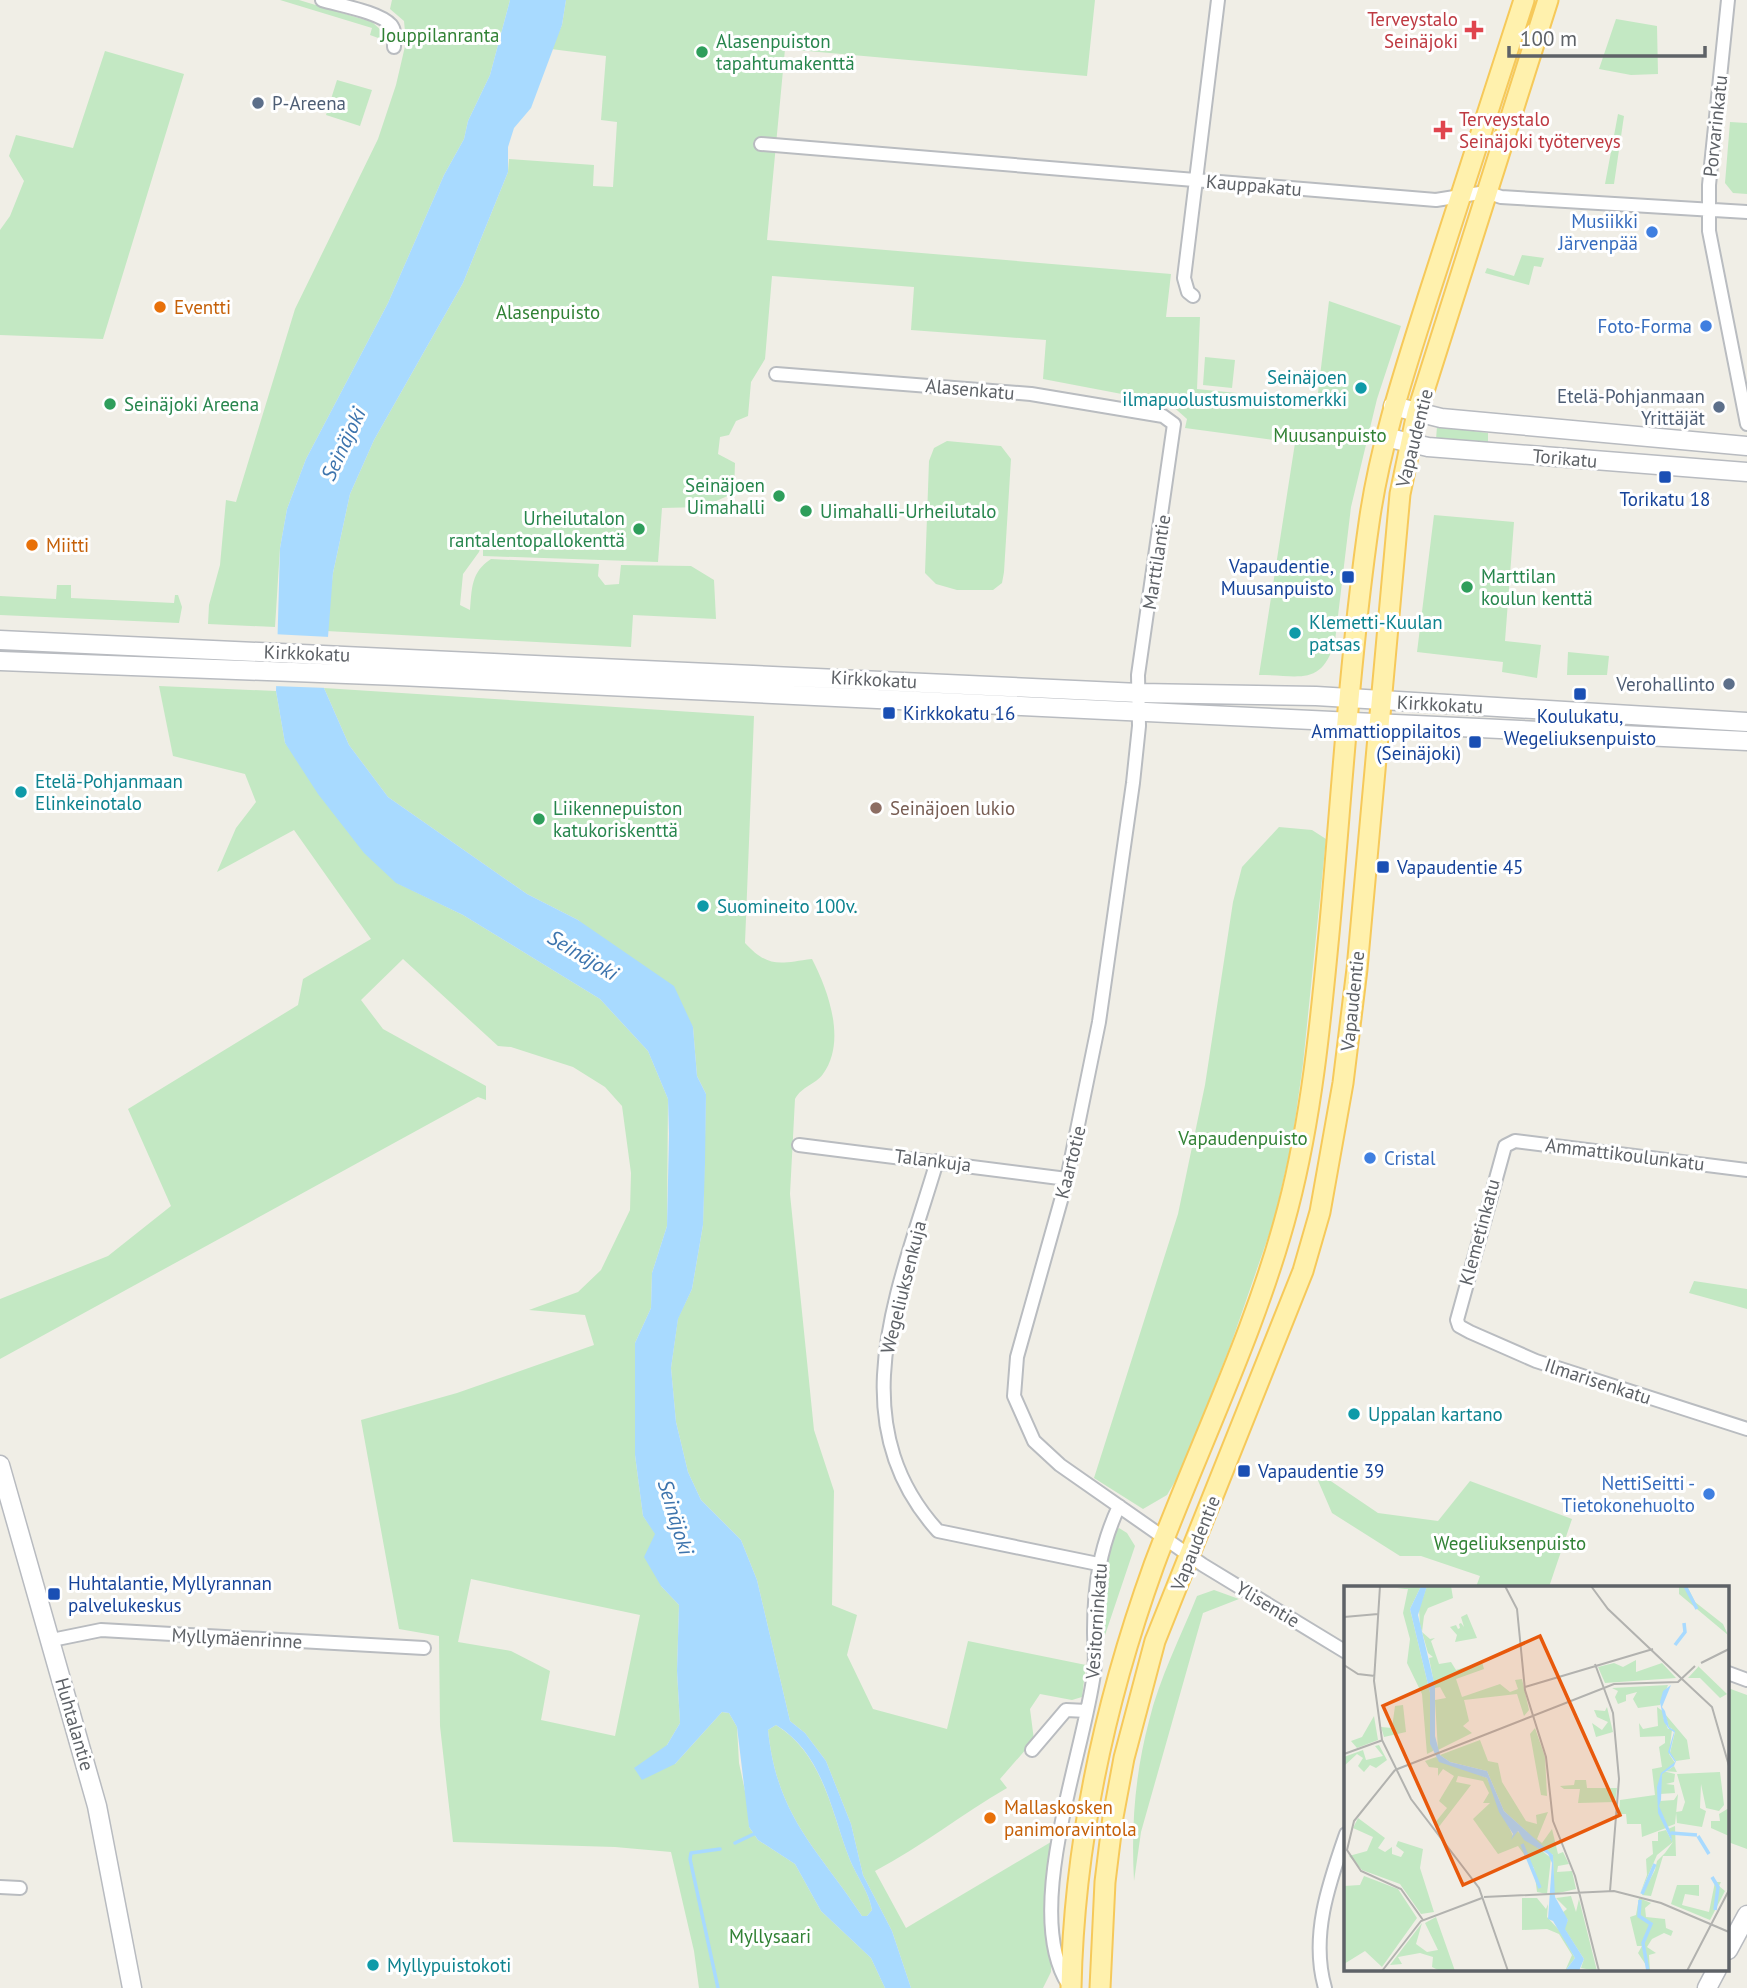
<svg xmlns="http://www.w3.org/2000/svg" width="1747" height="1988" font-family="'PT Sans',sans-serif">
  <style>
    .green { fill: #c3e8c3; fill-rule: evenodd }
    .water { fill: #a8daff; fill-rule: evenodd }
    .pier { fill: #f0eee6 }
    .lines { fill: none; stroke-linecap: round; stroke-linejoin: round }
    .stream { stroke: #a8daff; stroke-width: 3.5 }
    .street-casing { stroke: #b9bcc0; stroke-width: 16 }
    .secondary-casing { stroke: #b8bbc0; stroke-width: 21 }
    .primary-casing { stroke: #f6c95a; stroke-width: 23 }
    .street { stroke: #fff; stroke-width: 12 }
    .secondary { stroke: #fff; stroke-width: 18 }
    .primary { stroke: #fff1ad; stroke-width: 19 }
    .health-dot { fill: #e0444e; stroke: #fff; stroke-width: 2.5 }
    .leisure-dot { fill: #2e9e5b; stroke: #fff; stroke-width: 2.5 }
    .service-dot { fill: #5c6f8a; stroke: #fff; stroke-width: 2.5 }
    .shop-dot { fill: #3f7fe0; stroke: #fff; stroke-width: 2.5 }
    .food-dot { fill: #e8710a; stroke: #fff; stroke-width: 2.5 }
    .culture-dot { fill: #0f9aa8; stroke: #fff; stroke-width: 2.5 }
    .transit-dot { fill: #1a4fb4; stroke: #fff; stroke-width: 2.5 }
    .education-dot { fill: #8d6e63; stroke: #fff; stroke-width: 2.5 }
    .labels { text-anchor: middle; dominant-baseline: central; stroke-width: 6; stroke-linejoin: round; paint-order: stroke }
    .health-label { font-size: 19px; fill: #be3a42; stroke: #fff; text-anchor: end }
    .park-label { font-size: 19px; fill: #318235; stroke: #fff }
    .leisure-label { font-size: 19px; fill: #27864d; stroke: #fff; text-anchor: start }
    .service-label { font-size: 19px; fill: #4e5e75; stroke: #fff; text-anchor: end }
    .street-label { font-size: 19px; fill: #5e6267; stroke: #fff }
    .shop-label { font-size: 19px; fill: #366cbe; stroke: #fff; text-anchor: end }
    .food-label { font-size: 19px; fill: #c56008; stroke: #fff; text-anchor: start }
    .culture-label { font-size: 19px; fill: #0d838f; stroke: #fff; text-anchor: start }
    .transit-label { font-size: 19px; fill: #164399; stroke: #fff; text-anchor: start }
    .education-label { font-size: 19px; fill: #785e54; stroke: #fff; text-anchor: start }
    .water-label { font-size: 21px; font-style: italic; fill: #3d74ad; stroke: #fff }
    .inset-river { fill: none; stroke: #a8daff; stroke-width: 3.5 }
    .inset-road { fill: none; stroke: #b2b2af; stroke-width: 2 }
    .view { fill: #e8590c; fill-opacity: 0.15; stroke: #e8590c; stroke-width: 3.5 }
    .inset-edge { fill: none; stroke: #5e6267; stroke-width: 3.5 }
  </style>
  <rect width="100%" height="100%" fill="#f0eee6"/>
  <path class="green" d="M280 0H299L372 22 383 32 381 39 370 35 372 28Z
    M392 0H510L490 75 468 121 464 139 444 175 388 303 306 459 287 509 280 548 275 627 208 624 209 605 220 565 226 500 236 502 295 309 378 139 396 85 406 42 404 21 390 9Z
    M566 0H1095L1087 76 785 49 767 240 1171 274 1166 317H1200L1197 389 1317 401 1329 301 1401 326 1377 399 1351 507 1335 641C1322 687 1299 675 1259 675L1295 443 1185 428 1187 419 1169 403 1043 379 1046 340 911 330 914 287 772 276 765 359 751 382 748 416 736 421 729 435 720 437 718 454 735 463 734 493 703 507 662 508 658 562 483 556V539L479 552 463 574 460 605 470 610C472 588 471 572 491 559L599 564 598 576 605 585 619 584 621 565 691 566 714 580 716 619 633 615 631 647 326 631 333 573 350 494 374 440 463 283 508 172 509 159 594 165 593 186 613 187 617 122 601 120 606 56 551 49 562 25Z
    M1616 19 1657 26 1658 74 1631 75 1599 69Z
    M105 51 184 74 103 339 0 335V230L10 216 24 181 9 156 16 135 73 148Z
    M337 80 372 90 360 126 326 115Z
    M1618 114 1624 116 1614 184H1605Z
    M1730 122 1747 123V194L1733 193 1725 183Z
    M1522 255 1544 258 1541 267 1534 266 1529 285 1485 273 1487 268 1514 276Z
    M1205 357 1235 360 1232 388 1203 385Z
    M1437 426 1488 433V444L1436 440Z
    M947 441 1001 446 1011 459 1004 572 1002 583 993 590H957L936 584 925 573 929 461 934 448Z
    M1434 515 1514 522 1505 641 1541 645 1537 678 1502 672 1503 662 1417 652Z
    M57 585H71V598L174 603 175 595H178L182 607 179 623 0 615V596L56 599Z
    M1568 652 1609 656 1607 675H1567Z
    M159 686 276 691 285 743 397 883 463 915 600 999 648 1051 668 1099 667 1226 652 1273 651 1308 635 1343V1455L643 1516 656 1534 661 1586 679 1605 677 1671 680 1723 667 1745 675 1764 722 1712 729 1713 737 1727 739 1763 748 1805 749 1827 758 1840 795 1864 821 1911 871 1958 885 1988H699L694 1951 671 1852 615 1847 453 1842 440 1726 439 1636 399 1629 361 1420 457 1393 594 1345 585 1315 529 1310 578 1292 601 1270 630 1210 631 1173 622 1106 605 1087 573 1067 511 1047 498 1046 403 959 361 1000 383 1029 486 1086V1100L478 1097 0 1359V1299L108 1256 171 1206 128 1109 298 1005 303 979 371 939 294 830 217 872 236 828 256 802 245 774 173 756ZM471 1579 640 1615 615 1736 541 1720 550 1671 511 1651 458 1642Z
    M324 688 754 716 745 943C769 969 780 963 812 959 828 990 847 1041 823 1074 815 1085 802 1086 795 1099L790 1194 814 1430 834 1491 832 1605 857 1615 847 1655 873 1709 947 1729 968 1641 1086 1665 1082 1697 1072 1700 1040 1694 1030 1709 1034 1740 1000 1779 1007 1788C962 1814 921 1847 875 1871L906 1928 1056 1839 1051 1972 1043 1988H911L892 1931 863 1875 851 1824 826 1761 805 1733 790 1721 757 1580 741 1540 701 1500 688 1472 676 1422 671 1368 678 1318 692 1289 703 1225 706 1094 697 1076 693 1027 578 920 527 894 388 797 349 745Z
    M1279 827 1312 830 1326 839 1303 1064 1292 1142 1274 1220 1231 1344 1180 1473 1167 1495 1143 1509 1094 1478 1178 1214 1205 1085 1233 902 1242 867Z
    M1694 1281 1747 1289V1309L1689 1293Z
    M1313 1469 1378 1513 1438 1521 1470 1481 1572 1519 1549 1587H1476L1480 1576 1421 1556H1400L1332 1513Z
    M1119 1528 1127 1533 1135 1546 1102 1644 1105 1565 1114 1532Z
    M1214 1590 1239 1599 1203 1613 1141 1832 1134 1881C1131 1826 1135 1774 1149 1721 1159 1679 1181 1636 1197 1596Z
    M1728 1688 1747 1695V1849L1728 1842Z
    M776 1725C824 1755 831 1812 850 1860 857 1877 869 1892 872 1910L867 1916H862C817 1848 777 1817 768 1730Z"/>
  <path class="water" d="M510 0H566L562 25 531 108 514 128 508 147V172L463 283 374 440 350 494 333 573 324 688 349 745 388 797 527 894 578 920 674 986 693 1027 697 1076 706 1094 705 1163 703 1225 692 1289 678 1319 671 1368 676 1422 688 1472 701 1500 741 1540 757 1580 790 1721 805 1733 826 1761 851 1824 863 1875 892 1931 911 1988H885L871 1958 821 1911 795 1864 758 1840 749 1827 737 1727 729 1713 722 1712 675 1764 642 1780 634 1768 667 1745 680 1723 677 1671 679 1605 661 1586 644 1557 655 1534 643 1516 635 1455V1343L651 1308 652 1273 667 1226 669 1134 668 1099 648 1051 600 999 463 915 396 883 364 853 318 794 285 743 276 691 280 548 287 509 306 459 388 303 444 175 464 139 468 121 490 75ZM776 1725C824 1754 831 1812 850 1860 857 1877 869 1892 872 1910L867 1916H862C817 1848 777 1817 768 1730Z"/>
  <path class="pier" d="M272 634 330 637 328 688 273 686Z"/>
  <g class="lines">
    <path class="stream" d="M735 1843 758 1832
      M718 1988 690 1859 691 1853 720 1849"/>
    <defs>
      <path id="street" d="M322 0C338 5 380 12 391 25 396 31 394 39 394 47
        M1728 0 1709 185V231L1747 424
        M761 144 1436 200 1486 192 1501 197 1747 212
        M1193 296 1188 292 1184 278 1218 0
        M776 374 1031 394 1163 416 1174 424 1138 675 1139 726 1133 783 1099 1022 1067 1179 1017 1357 1014 1396 1034 1441 1060 1465 1203 1565 1346 1652
        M799 1145 1067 1179
        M937 1161C901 1284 837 1420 938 1531L1098 1564
        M1747 1170 1515 1141 1505 1146 1457 1320 1459 1326 1470 1332 1536 1361 1747 1429
        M52 1640 101 1630 424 1648
        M1728 1673 1747 1680
        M1032 1750 1066 1710 1087 1711
        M0 1887 20 1888
        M1070 1987C1020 1916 1084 1754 1094 1673 1096 1659 1094 1645 1094 1631 1094 1585 1100 1547 1119 1506
        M1325 1988C1310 1936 1329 1883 1346 1834"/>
      <path id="secondary" d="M1393 406 1441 418 1747 446
        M1385 437 1428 447 1747 472
        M0 640 1139 693 1316 696 1747 722
        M0 661 399 676 1747 741
        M0 1465 97 1806 132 1988
        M1728 1950 1747 1915
        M1707 1988 1717 1969"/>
      <path id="primary" d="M1071 1988C1074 1844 1105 1701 1154 1565 1198 1447 1256 1331 1288 1208 1312 1116 1321 1018 1330 923 1342 790 1350 655 1369 523 1380 444 1405 370 1429 294 1460 196 1492 98 1524 0
        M1100 1988 1105 1882 1113 1817 1124 1758 1155 1641 1303 1271 1320 1212 1343 1083 1357 969 1400 494 1417 413 1548 0"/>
    </defs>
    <use href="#street" class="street-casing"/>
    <use href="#secondary" class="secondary-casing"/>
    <use href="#primary" class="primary-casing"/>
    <use href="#street" class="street"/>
    <use href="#secondary" class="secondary"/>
    <use href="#primary" class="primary"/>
  </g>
  <g class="health-dot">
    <path d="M1470.5 19.5h7v7h7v7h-7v7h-7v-7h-7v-7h7z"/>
    <path d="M1439.5 119.5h7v7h7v7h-7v7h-7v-7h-7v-7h7z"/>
  </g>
  <g class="leisure-dot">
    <circle cx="702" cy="52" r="7"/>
    <circle cx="110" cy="404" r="7"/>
    <circle cx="779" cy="496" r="7"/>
    <circle cx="806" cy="511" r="7"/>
    <circle cx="639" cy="529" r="7"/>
    <circle cx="1467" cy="587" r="7"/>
    <circle cx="539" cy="819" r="7"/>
  </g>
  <g class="service-dot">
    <circle cx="258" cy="103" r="7"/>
    <circle cx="1719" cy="407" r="7"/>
    <circle cx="1729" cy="684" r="7"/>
  </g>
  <g class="shop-dot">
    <circle cx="1652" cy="232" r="7"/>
    <circle cx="1706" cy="326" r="7"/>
    <circle cx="1370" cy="1158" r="7"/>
    <circle cx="1709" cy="1494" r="7"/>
  </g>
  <g class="food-dot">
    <circle cx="160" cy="307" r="7"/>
    <circle cx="32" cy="545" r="7"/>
    <circle cx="990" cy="1818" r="7"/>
  </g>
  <g class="culture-dot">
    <circle cx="1361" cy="388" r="7"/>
    <circle cx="1295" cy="633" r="7"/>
    <circle cx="21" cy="792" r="7"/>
    <circle cx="703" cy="906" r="7"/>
    <circle cx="1354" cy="1414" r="7"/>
    <circle cx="373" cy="1965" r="7"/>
  </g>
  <g class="transit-dot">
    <rect x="1658" y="470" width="14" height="14" rx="3.5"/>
    <rect x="1341" y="570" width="14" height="14" rx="3.5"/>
    <rect x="1573" y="687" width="14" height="14" rx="3.5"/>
    <rect x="882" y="706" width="14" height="14" rx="3.5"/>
    <rect x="1468" y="735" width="14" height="14" rx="3.5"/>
    <rect x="1376" y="860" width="14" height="14" rx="3.5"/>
    <rect x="1237" y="1464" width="14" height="14" rx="3.5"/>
    <rect x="47" y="1587" width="14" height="14" rx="3.5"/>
  </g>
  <circle class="education-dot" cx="876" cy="808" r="7"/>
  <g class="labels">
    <g class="health-label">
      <text x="1458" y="19">Terveystalo<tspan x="1458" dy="22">Seinäjoki</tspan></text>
      <text x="1459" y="119" text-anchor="start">Terveystalo<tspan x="1459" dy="22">Seinäjoki työterveys</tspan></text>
    </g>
    <g class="park-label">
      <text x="440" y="35">Jouppilanranta</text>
      <text x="548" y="312">Alasenpuisto</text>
      <text x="1330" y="435">Muusanpuisto</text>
      <text x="1243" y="1138">Vapaudenpuisto</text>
      <text x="1510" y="1543">Wegeliuksenpuisto</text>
      <text x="770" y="1936">Myllysaari</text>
    </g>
    <g class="leisure-label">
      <text x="716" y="41">Alasenpuiston<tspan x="716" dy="22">tapahtumakenttä</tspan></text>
      <text x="124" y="404">Seinäjoki Areena</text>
      <text x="765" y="485" text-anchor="end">Seinäjoen<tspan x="765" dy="22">Uimahalli</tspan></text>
      <text x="820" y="511">Uimahalli-Urheilutalo</text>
      <text x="625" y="518" text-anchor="end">Urheilutalon<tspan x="625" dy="22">rantalentopallokenttä</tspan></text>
      <text x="1481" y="576">Marttilan<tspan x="1481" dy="22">koulun kenttä</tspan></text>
      <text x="553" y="808">Liikennepuiston<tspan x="553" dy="22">katukoriskenttä</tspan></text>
    </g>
    <g class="service-label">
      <text x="272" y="103" text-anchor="start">P-Areena</text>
      <text x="1705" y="396">Etelä-Pohjanmaan<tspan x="1705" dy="22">Yrittäjät</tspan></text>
      <text x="1715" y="684">Verohallinto</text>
    </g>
    <g class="street-label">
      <text transform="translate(1715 126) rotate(-84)">Porvarinkatu</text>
      <text transform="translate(1254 185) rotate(5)">Kauppakatu</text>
      <text transform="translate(970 389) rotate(5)">Alasenkatu</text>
      <text transform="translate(1414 438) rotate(-76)">Vapaudentie</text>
      <text transform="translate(1565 458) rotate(5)">Torikatu</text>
      <text transform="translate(1156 562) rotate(-81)">Marttilantie</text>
      <text transform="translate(307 653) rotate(2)">Kirkkokatu</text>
      <text transform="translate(874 679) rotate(3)">Kirkkokatu</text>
      <text transform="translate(1440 704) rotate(3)">Kirkkokatu</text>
      <text transform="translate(1352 1001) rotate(-84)">Vapaudentie</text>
      <text transform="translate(1625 1154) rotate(7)">Ammattikoulunkatu</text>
      <text transform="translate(933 1160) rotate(7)">Talankuja</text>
      <text transform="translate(1070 1162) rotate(-76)">Kaartotie</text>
      <text transform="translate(1479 1232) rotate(-75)">Klemetinkatu</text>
      <text transform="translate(903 1287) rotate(-76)">Wegeliuksenkuja</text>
      <text transform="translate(1598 1381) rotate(18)">Ilmarisenkatu</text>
      <text transform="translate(1195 1543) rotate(-68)">Vapaudentie</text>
      <text transform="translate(1268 1604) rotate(31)">Ylisentie</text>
      <text transform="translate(1096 1621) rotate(-86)">Vesitorninkatu</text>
      <text transform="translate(237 1638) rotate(3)">Myllymäenrinne</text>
      <text transform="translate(75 1724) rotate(74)">Huhtalantie</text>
    </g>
    <g class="shop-label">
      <text x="1638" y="221">Musiikki<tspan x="1638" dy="22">Järvenpää</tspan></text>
      <text x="1692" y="326">Foto-Forma</text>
      <text x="1384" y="1158" text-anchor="start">Cristal</text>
      <text x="1695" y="1483">NettiSeitti -<tspan x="1695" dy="22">Tietokonehuolto</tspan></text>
    </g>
    <g class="food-label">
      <text x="174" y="307">Eventti</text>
      <text x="46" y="545">Miitti</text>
      <text x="1004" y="1807">Mallaskosken<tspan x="1004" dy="22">panimoravintola</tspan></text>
    </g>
    <g class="culture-label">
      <text x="1347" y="377" text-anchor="end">Seinäjoen<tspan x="1347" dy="22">ilmapuolustusmuistomerkki</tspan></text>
      <text x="1309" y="622">Klemetti-Kuulan<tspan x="1309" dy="22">patsas</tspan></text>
      <text x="35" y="781">Etelä-Pohjanmaan<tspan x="35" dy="22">Elinkeinotalo</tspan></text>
      <text x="717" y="906">Suomineito 100v.</text>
      <text x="1368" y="1414">Uppalan kartano</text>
      <text x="387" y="1965">Myllypuistokoti</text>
    </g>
    <g class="transit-label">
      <text x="1665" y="499" text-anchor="middle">Torikatu 18</text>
      <text x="1334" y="566" text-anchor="end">Vapaudentie,<tspan x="1334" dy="22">Muusanpuisto</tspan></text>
      <text x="903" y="713">Kirkkokatu 16</text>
      <text x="1580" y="716" text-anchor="middle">Koulukatu,<tspan x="1580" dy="22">Wegeliuksenpuisto</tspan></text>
      <text x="1461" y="731" text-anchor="end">Ammattioppilaitos<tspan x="1461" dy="22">(Seinäjoki)</tspan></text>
      <text x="1397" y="867">Vapaudentie 45</text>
      <text x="1258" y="1471">Vapaudentie 39</text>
      <text x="68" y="1583">Huhtalantie, Myllyrannan<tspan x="68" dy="22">palvelukeskus</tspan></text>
    </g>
    <g class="education-label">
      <text x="890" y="808">Seinäjoen lukio</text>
    </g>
    <g class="water-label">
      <text transform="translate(343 444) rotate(-65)">Seinäjoki</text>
      <text transform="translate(583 955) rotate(31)">Seinäjoki</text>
      <text transform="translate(676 1517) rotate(73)">Seinäjoki</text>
    </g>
  </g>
  <g transform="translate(1344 1586)">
    <rect width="385" height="385" fill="#f0eee6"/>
    <path d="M77 0 66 23 86 107 89 165 83 168 78 108 63 77 66 53 59 27 64 3H53ZM83 0H107L109 12 84 22 80 30 78 46 86 53 91 52 87 55 95 78 107 76 112 84 138 76 140 83 112 93 118 111 156 98 166 106 174 103 171 94 178 93 185 124 180 130 173 108 120 114 125 135 119 140 128 147 94 164 91 114 102 112 96 101 91 102 85 72 89 71 84 67 76 39 75 23ZM335 0H343L351 16 379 38 384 49 335 8ZM123 28 133 52 111 56 113 49 106 41 112 39 114 43 116 42 115 38 117 37 120 41 117 31ZM292 74V86L318 77 332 92 261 97 254 81 270 77 279 81ZM355 80V81L383 108 376 112 356 92H344ZM324 99 316 119 294 122 289 113 293 106 282 109V115L274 118 271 111 274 105 268 102ZM59 119 62 146 40 151 37 141 48 142 51 120ZM263 121 269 146 252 151 248 137 258 144 264 136 253 131 250 124 261 125ZM313 121 320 126 319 131 324 143H328L325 141 321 128 343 154 346 173 332 175 326 167 331 146 328 144 325 168 331 177 323 185 330 180 333 186 319 185 331 188 330 196 322 198 330 199 331 207 316 208V215L330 214 334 208 331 238 323 241 320 232 314 223 322 242 298 251 297 238H283L282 228H275L276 214 311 209 308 183 318 181 315 161 321 157V150L296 151 295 137 299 143 314 140ZM30 130 34 154 13 162 7 155 18 151ZM191 142 201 171 203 210 197 209 186 148ZM136 154 144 175 154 177 158 196 182 235 193 238 192 229 204 226 193 253 198 257 208 243 214 268 219 266 225 278 214 280 213 286 228 285 232 303 210 308 209 269 182 251 178 245 183 246 160 225 143 185 106 176 96 169ZM35 159 43 174 32 182 26 179 20 186 14 180 19 172 13 168 0 180V171L19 164 22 174 39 170 31 160ZM92 171 143 192 169 250 173 245 207 272 203 308 193 306 190 282 174 260 154 268 129 233 146 217H139L145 207 139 195 114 190 112 196 127 199 94 242 90 238 103 222 95 215 110 190 99 183 94 190V182L85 181 81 175ZM376 186 380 219 375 225 362 222 357 198 356 222 362 225 358 241 333 237 332 226 338 225 341 216 333 188ZM231 194H242L243 202H273L271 216 234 217 236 203H220L216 200 230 199ZM385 222V250L367 242V235H376L375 228ZM14 232 41 252 34 262 41 266 48 261V268L57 271 60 266 52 260 54 255 79 263 76 282 90 326 77 328 56 298 18 284 5 270 23 265 29 251 9 242ZM331 240 332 270H319L307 310 298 309 311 284 313 275 321 267 329 256 313 269 296 308 303 289 302 273 309 268 308 255H314V246L322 244 328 255 324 243ZM20 290 54 303 73 332 38 381 21 365 0 378V300L16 299ZM371 296H377L375 300 381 305 366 334 327 318 333 299H355V310L341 308 338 319 365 326ZM227 310 232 326 235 313 253 385 237 382 240 373 220 342 224 334 218 327 223 323 212 312ZM178 312H193L202 323 204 318 203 331 216 345 231 372 221 385 228 369 215 348 203 343 178 344ZM295 312 307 317 301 322 302 331 321 333 322 342 329 345 327 350 320 347 308 353 303 361 312 367 305 369 306 385 294 367 298 360H293L286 331 292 329ZM92 331 111 385H96L88 381 89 371 76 367 54 371 58 378 46 379 78 337 72 358 83 366 94 364 81 337Z" fill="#c3e8c3"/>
    <path d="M77 0H83L74 29 91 100V150L96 169 106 176 143 185 160 225 209 269 211 311 224 334 221 343 240 373 235 385H221L231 372 209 335 204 333 208 277 204 268 180 254 174 245 167 254 169 248 155 226 143 192 95 176 86 158V107L66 23ZM327 99 318 121 321 125 325 141 331 145 326 166 332 175 330 180 318 188 317 214 315 220 327 247 328 256 314 227 313 201 317 187 331 176 324 166 330 146 325 143 320 136 316 116 319 105Z" fill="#a8daff"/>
    <path class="inset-river" d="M341 0 353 23M331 59 341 46 340 37M327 247 353 249M354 250 365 268M178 258 196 302M368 291 374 301 371 324M298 308 311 278M296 314 295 330 307 338 299 357 304 385"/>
    <path class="inset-road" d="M36 0 30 95 38 154 67 213 135 302 164 385M161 0 173 23 181 104 202 171 209 235 231 290 255 385M247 0 264 23 338 93M0 31 34 28M357 77 385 63M251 78 269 127 275 193 266 305M0 79 14 88 31 90M338 93 368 121 385 180M181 101 309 63M0 168 39 154M51 184 10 235 3 264 17 285 57 303 79 334M51 184 270 98 334 96 351 80M140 311 270 305 317 317 385 346M38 385 77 335 138 312M343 385 385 304"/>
    <path class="view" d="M196 50 276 229 119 299 39 120Z"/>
    <rect width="385" height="385" class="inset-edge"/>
  </g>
  <path d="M1509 46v10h196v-10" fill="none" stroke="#5e6267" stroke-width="3.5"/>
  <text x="1520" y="46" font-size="21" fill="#5e6267" stroke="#ffffff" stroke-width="5" paint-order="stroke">100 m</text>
</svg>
